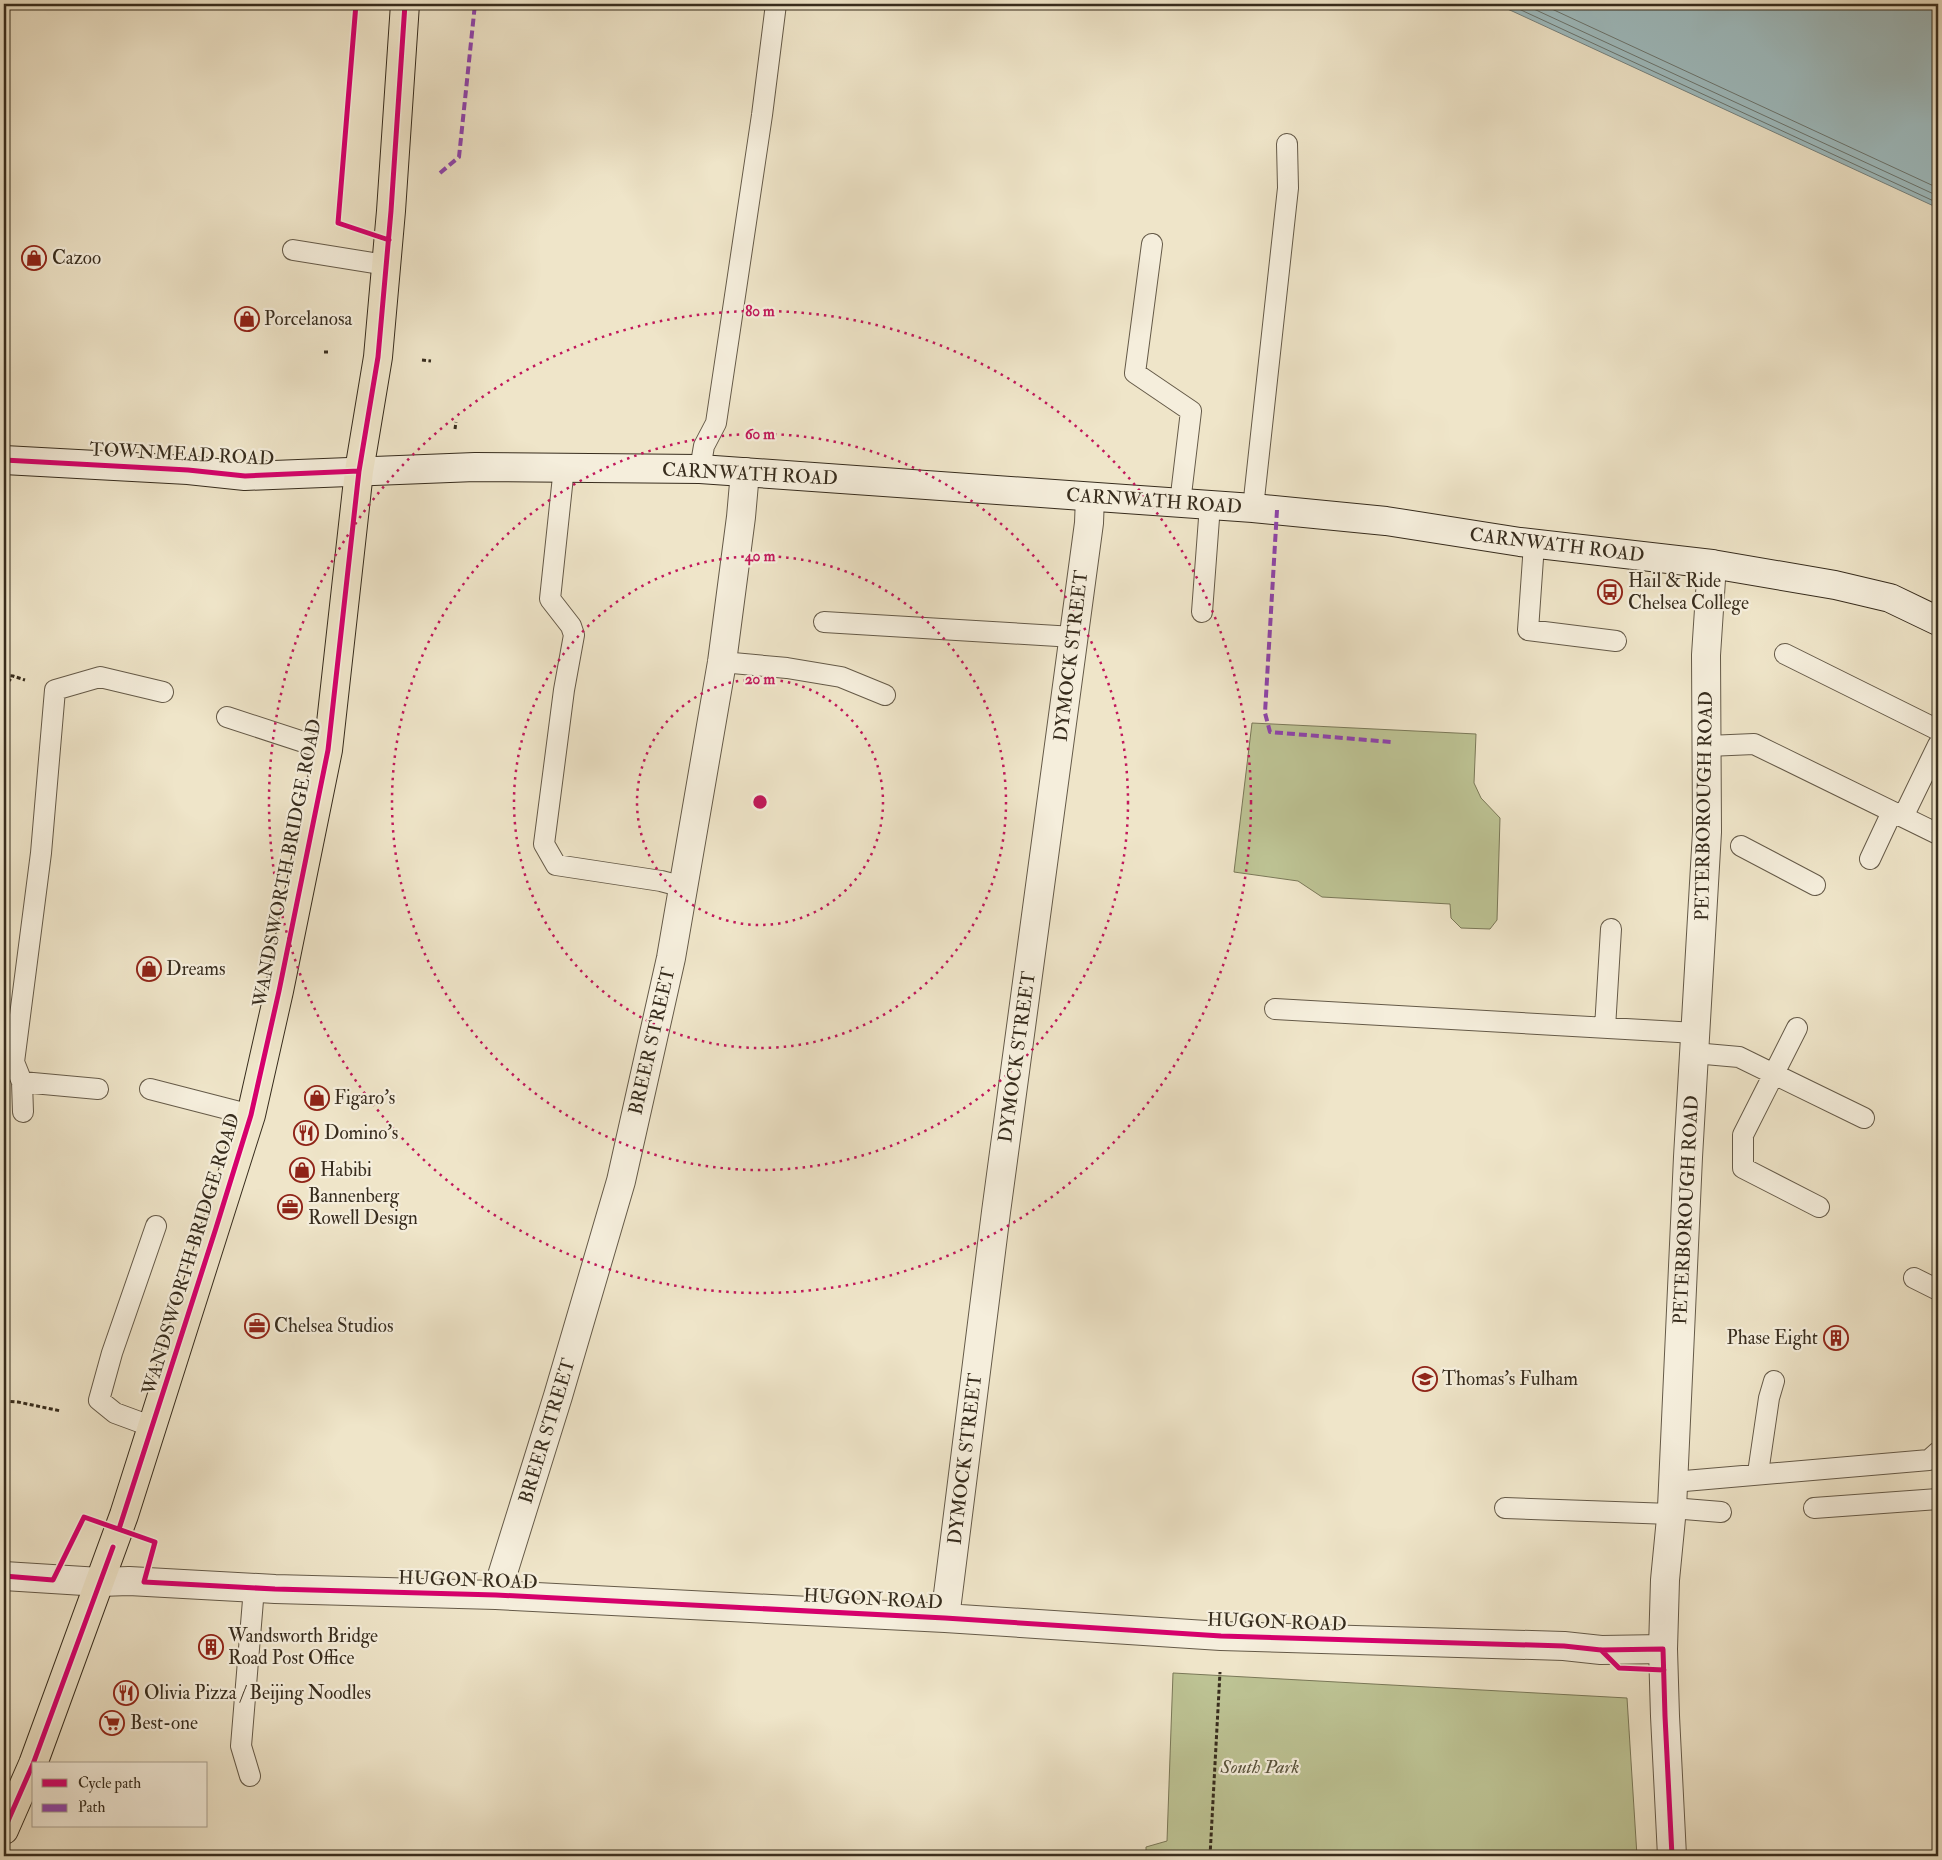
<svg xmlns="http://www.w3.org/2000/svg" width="1942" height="1860" font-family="'IM FELL Double Pica',serif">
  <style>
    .green { fill: #bdc394; stroke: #7a7858 }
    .water { fill: #9ebcc0; stroke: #75827f }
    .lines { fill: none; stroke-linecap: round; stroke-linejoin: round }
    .shore { stroke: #6a746e; stroke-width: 1 }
    .lane-casing { stroke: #655a48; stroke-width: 22 }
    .street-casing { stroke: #655a48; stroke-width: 30 }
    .secondary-casing { stroke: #372c1d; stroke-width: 30 }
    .primary-casing { stroke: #372c1d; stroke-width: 30 }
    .path { stroke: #372c1d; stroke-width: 3; stroke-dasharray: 4 2.5; stroke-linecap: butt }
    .lane { stroke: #f5eedc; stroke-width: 20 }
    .street { stroke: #f5eedc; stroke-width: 28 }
    .secondary { stroke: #f5eedc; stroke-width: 28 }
    .primary { stroke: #efe5c9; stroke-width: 28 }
    .quiet { stroke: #8e44ad; stroke-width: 4; stroke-dasharray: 8 4; stroke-linecap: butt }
    .cycleway-casing { stroke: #f5eedc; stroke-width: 8 }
    .cycleway { stroke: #d6006c; stroke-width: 5 }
    .ring { fill: none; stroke: #c2185b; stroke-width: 2.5; stroke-dasharray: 2.5 5 }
    .labels { text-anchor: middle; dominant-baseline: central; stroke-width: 4.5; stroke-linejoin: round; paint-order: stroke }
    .poi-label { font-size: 19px; fill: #372c1d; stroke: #f5eedc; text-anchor: start }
    .street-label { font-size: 19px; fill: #372c1d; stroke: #f5eedc }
    .park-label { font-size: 19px; font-style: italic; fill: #58523b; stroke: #f5eedc }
    .centre { fill: #c2185b; stroke: #f5eedc; stroke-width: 2.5 }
    .ring-label { font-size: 15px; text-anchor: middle; font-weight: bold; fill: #c2185b; stroke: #f5eedc; stroke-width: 4.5; stroke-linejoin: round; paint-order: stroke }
  </style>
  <rect width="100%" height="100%" fill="#efe5c9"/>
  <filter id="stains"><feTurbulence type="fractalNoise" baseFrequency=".004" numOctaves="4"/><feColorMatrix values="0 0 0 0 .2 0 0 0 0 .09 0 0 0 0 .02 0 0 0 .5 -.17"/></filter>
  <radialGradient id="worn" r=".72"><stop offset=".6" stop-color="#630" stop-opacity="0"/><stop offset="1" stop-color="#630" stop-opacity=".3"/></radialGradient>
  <path class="green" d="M1252 723 1476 734 1474 783 1481 798 1500 818 1497 920 1490 929 1461 928 1451 918 1450 904 1322 897 1298 881 1234 872Z
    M1173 1673 1627 1698 1637 1856H1146V1847L1167 1841Z"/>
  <path class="water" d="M1495 4H1938V208L1512 11Z"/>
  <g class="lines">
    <path class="shore" d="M1508 4 1938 203
      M1523 4 1938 196
      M1541 4 1938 188"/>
    <defs>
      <path id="lane" d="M1152 244 1135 373 1191 411 1180 503
        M293 250 386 265
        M564 467 550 599 571 626 574 635 564 690 544 844 556 865 661 881 684 887
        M700 469 704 446 716 423 762 115 776 4
        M1253 508 1288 188 1287 144
        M1534 544 1528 630 1616 641
        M1202 612 1210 505
        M824 622 1074 637
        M1785 654 1938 730
        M722 662 787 668 841 677 885 695
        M227 717 328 750
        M1708 746 1754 744 1938 834
        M1903 817 1938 745
        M1741 846 1815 885
        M1870 859 1892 812
        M1275 1009 1696 1033
        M1605 1028 1611 929
        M1797 1028 1743 1135V1168L1819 1207
        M1694 1053 1739 1057 1864 1118
        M22 1082 98 1089
        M150 1089 251 1115
        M23 1112 22 1082 14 1062 41 853 55 690 100 677 163 692
        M1914 1278 1938 1290
        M153 1427 115 1413 99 1400 112 1353 156 1226
        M1758 1473 1769 1398 1774 1381
        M1673 1482 1929 1460 1938 1452
        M1505 1508 1671 1514
        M1672 1508 1721 1512
        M1814 1508 1938 1499
        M250 1776 241 1746 254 1588"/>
      <path id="street" d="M4 1576 100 1582 129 1581 275 1589 496 1595 945 1618 1221 1636 1564 1646 1601 1650 1663 1649
        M496 1595 558 1396 621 1181 671 958 722 662 741 517 745 472
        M945 1618 996 1212 1089 523 1090 497
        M1672 1856 1665 1716 1663 1649 1665 1580 1672 1508 1688 1157 1707 832 1706 655 1712 564"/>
      <path id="secondary" d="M4 460 188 470 245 476 475 467 700 469 1253 508 1386 521 1520 542 1712 564 1835 585 1890 598 1938 621"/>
      <path id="primary" d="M4 1830 33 1764 124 1515 251 1115 279 991 328 750 359 471 378 357 391 211 405 4"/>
    </defs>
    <use href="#lane" class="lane-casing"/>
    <use href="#street" class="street-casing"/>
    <use href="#secondary" class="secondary-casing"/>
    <use href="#primary" class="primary-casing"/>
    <path class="path" d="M324 352H330
      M422 360 431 361
      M455 429 456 422
      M4 675 13 676 25 680
      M4 687 13 676
      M4 1401 18 1402 61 1411
      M1210 1856 1220 1672"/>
    <use href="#lane" class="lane"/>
    <use href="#street" class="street"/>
    <use href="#secondary" class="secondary"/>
    <use href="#primary" class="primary"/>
    <path class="quiet" d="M440 173 459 157 475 4
      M1277 510 1265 713 1270 732 1391 742"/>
    <defs>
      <path id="cycleway" d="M356 4 338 223 389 240
        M4 460 188 470 245 476 359 471
        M119 1529 216 1228 251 1115 279 991 328 750 359 471 378 357 391 211 405 4
        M4 1576 53 1580 84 1517 155 1542 144 1582 275 1589 496 1595 945 1618 1221 1636 1564 1646 1601 1650 1663 1649 1665 1716 1672 1856
        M1601 1650 1619 1668 1664 1670
        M4 1830 33 1764 113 1547"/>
    </defs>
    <use href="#cycleway" class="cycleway-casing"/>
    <use href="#cycleway" class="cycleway"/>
  </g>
  <g class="ring">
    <circle cx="760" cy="802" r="123"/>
    <circle cx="760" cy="802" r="246"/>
    <circle cx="760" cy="802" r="368"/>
    <circle cx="760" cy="802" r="491"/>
  </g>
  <defs>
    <symbol id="shop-ring" viewBox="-11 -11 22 22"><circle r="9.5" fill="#f5eedc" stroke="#8f2418" stroke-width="1.5"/><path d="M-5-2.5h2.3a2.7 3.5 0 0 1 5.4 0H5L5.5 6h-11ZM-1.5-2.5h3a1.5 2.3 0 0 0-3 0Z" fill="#8f2418"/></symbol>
    <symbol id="bus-ring" viewBox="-11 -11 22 22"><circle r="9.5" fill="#f5eedc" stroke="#8f2418" stroke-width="1.5"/><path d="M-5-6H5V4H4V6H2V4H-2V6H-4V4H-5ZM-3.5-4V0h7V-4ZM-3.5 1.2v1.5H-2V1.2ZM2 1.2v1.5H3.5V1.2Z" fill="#8f2418"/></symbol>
    <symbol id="restaurant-ring" viewBox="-11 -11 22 22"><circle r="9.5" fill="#f5eedc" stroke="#8f2418" stroke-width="1.5"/><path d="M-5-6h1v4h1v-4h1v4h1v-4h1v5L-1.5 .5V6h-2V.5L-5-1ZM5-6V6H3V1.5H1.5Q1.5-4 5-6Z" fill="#8f2418"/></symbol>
    <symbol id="office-ring" viewBox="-11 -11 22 22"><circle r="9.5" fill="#f5eedc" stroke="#8f2418" stroke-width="1.5"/><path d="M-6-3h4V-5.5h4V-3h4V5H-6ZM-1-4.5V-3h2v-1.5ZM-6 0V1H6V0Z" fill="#8f2418"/></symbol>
    <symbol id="building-ring" viewBox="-11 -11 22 22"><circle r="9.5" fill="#f5eedc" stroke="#8f2418" stroke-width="1.5"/><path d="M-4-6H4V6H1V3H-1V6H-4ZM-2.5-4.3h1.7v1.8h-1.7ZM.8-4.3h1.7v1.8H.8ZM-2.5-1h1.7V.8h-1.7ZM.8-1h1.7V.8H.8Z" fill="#8f2418"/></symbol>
    <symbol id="school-ring" viewBox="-11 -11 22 22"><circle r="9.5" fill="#f5eedc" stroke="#8f2418" stroke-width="1.5"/><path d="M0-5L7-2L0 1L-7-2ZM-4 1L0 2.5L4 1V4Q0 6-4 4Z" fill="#8f2418"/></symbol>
    <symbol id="supermarket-ring" viewBox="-11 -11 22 22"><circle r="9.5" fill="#f5eedc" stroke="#8f2418" stroke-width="1.5"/><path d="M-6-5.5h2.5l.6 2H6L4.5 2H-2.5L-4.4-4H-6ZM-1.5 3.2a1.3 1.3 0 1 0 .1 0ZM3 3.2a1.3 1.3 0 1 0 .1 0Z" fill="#8f2418"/></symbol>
  </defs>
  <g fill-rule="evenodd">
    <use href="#shop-ring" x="20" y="244" width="28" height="28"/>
    <use href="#shop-ring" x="233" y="305" width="28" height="28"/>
    <use href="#bus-ring" x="1596" y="578" width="28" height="28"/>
    <use href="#shop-ring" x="135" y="955" width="28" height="28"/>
    <use href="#shop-ring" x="303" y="1084" width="28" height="28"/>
    <use href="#restaurant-ring" x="292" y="1119" width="28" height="28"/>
    <use href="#shop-ring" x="288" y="1156" width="28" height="28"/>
    <use href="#office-ring" x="276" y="1193" width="28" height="28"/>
    <use href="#office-ring" x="243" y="1312" width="28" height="28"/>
    <use href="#building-ring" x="1822" y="1324" width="28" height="28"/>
    <use href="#school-ring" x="1411" y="1365" width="28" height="28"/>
    <use href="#building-ring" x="197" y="1633" width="28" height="28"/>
    <use href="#restaurant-ring" x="112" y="1679" width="28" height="28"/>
    <use href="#supermarket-ring" x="98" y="1709" width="28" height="28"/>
  </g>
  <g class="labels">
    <g class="poi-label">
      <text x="52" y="258">Cazoo</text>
      <text x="264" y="319">Porcelanosa</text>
      <text x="1628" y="581">Hail &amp; Ride<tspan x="1628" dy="22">Chelsea College</tspan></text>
      <text x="166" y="969">Dreams</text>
      <text x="334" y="1098">Figaro's</text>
      <text x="324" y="1133">Domino's</text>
      <text x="320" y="1170">Habibi</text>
      <text x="308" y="1196">Bannenberg<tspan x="308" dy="22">Rowell Design</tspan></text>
      <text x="274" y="1326">Chelsea Studios</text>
      <text x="1818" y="1338" text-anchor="end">Phase Eight</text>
      <text x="1442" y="1379">Thomas's Fulham</text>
      <text x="228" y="1636">Wandsworth Bridge<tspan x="228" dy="22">Road Post Office</tspan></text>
      <text x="144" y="1693">Olivia Pizza / Beijing Noodles</text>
      <text x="130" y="1723">Best-one</text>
    </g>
    <g class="street-label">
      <text transform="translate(182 454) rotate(3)">TOWNMEAD ROAD</text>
      <text transform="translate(750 474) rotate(3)">CARNWATH ROAD</text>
      <text transform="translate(1154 501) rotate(4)">CARNWATH ROAD</text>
      <text transform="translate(1557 545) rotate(7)">CARNWATH ROAD</text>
      <text transform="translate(1071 656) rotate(-83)">DYMOCK STREET</text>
      <text transform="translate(1704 806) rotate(-89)">PETERBOROUGH ROAD</text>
      <text transform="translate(287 863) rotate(-79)">WANDSWORTH BRIDGE ROAD</text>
      <text transform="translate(652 1041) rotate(-77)">BREER STREET</text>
      <text transform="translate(1017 1057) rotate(-82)">DYMOCK STREET</text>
      <text transform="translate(1686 1210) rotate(-87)">PETERBOROUGH ROAD</text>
      <text transform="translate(191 1254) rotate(-73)">WANDSWORTH BRIDGE ROAD</text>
      <text transform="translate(547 1431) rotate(-73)">BREER STREET</text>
      <text transform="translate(965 1459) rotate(-83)">DYMOCK STREET</text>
      <text transform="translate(468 1580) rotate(2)">HUGON ROAD</text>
      <text transform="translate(873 1599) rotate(3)">HUGON ROAD</text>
      <text transform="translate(1277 1622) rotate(2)">HUGON ROAD</text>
    </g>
    <g class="park-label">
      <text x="1260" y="1767">South Park</text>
    </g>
  </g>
  <circle cx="760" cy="802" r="8" class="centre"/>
  <g class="ring-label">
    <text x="760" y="316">80 m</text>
    <text x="760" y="439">60 m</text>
    <text x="760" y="561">40 m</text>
    <text x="760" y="684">20 m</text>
  </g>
  <rect width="1942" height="1860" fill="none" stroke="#efe5c9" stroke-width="20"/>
  <rect x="5" y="5" width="1932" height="1850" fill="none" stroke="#372c1d" stroke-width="2.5"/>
  <rect x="10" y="10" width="1922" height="1840" fill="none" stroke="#372c1d"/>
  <rect x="32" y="1762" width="175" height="65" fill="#f5eedc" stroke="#a9a090"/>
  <rect x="42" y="1779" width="25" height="8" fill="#d6006c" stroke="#a9a090"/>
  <text x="78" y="1788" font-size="15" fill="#372c1d">Cycle path</text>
  <rect x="42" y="1804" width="25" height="8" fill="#8e44ad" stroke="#a9a090"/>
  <text x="78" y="1812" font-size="15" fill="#372c1d">Path</text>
  <rect width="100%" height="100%" filter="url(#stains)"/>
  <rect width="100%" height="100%" fill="url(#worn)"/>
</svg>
